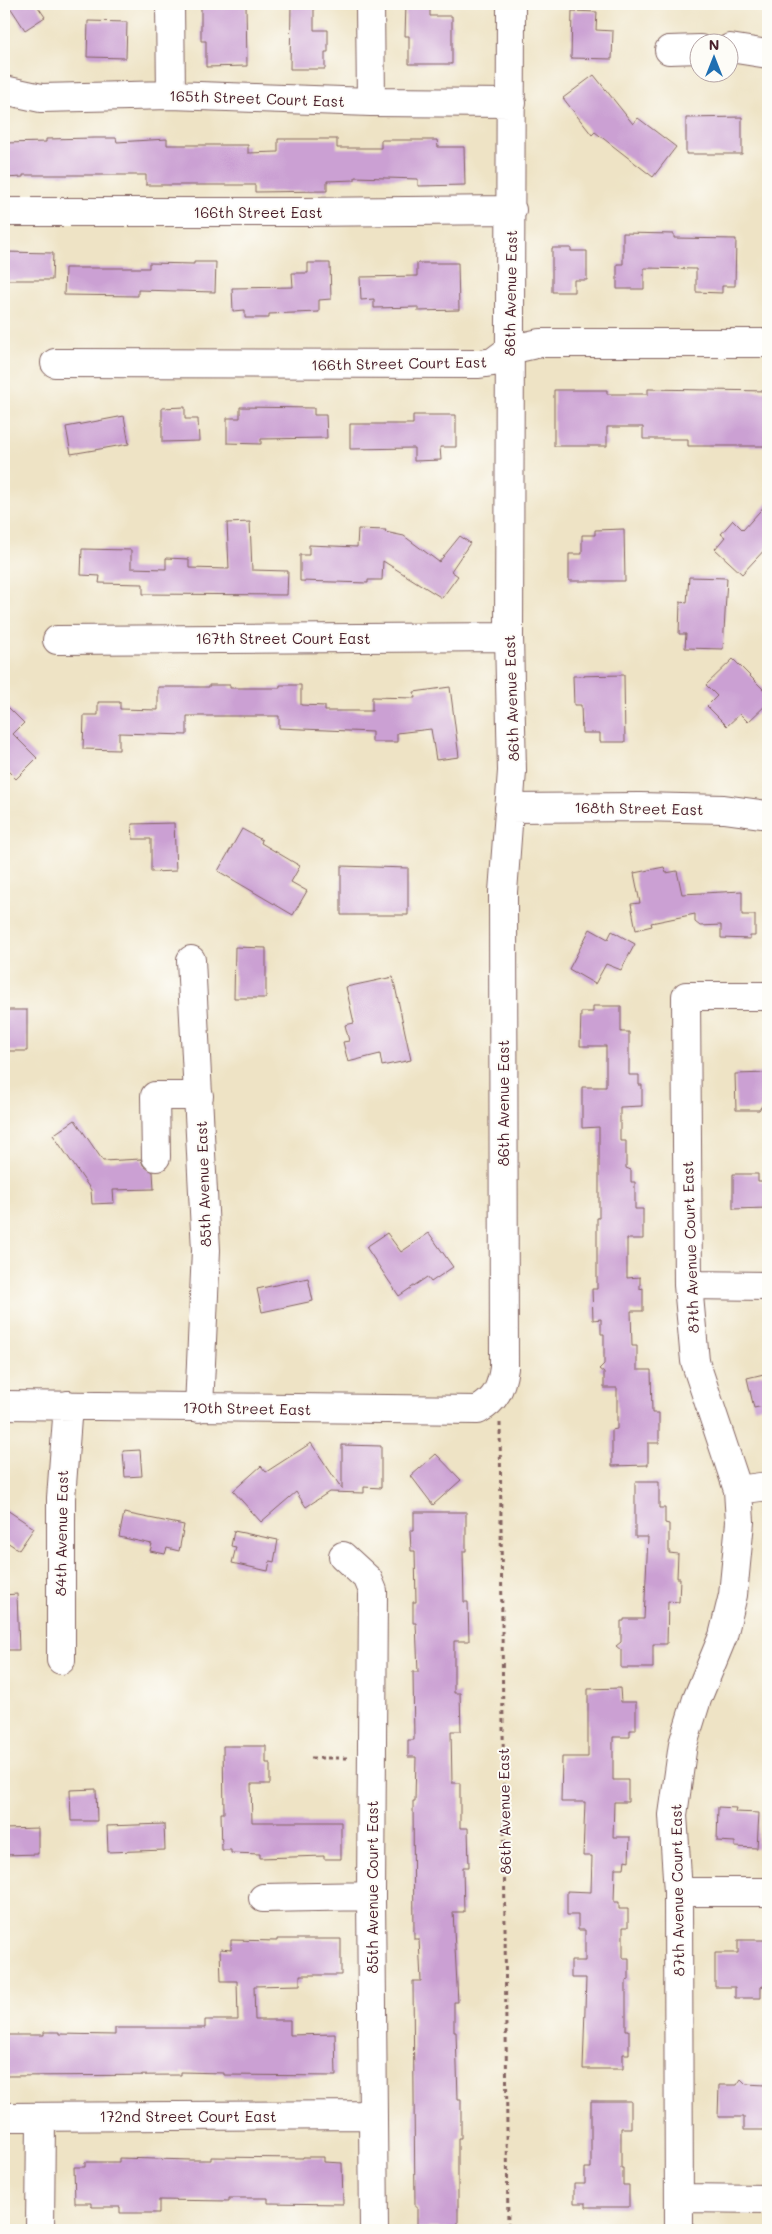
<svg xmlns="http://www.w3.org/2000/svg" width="772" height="2234" font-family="Mali,sans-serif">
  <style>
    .building { fill: #cba0d3 }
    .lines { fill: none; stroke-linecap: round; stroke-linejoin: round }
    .minor-casing { stroke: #836461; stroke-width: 30 }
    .path { stroke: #836461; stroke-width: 3; stroke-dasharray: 4 4; stroke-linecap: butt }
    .minor { stroke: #fff; stroke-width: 28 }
    .labels { text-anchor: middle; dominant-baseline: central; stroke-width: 4; stroke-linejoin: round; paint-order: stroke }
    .street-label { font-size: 15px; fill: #4a1f2b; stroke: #fdfcf7 }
  </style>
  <rect width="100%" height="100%" fill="#fdfcf7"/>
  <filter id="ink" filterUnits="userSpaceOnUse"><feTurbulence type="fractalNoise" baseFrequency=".02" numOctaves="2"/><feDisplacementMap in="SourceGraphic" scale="10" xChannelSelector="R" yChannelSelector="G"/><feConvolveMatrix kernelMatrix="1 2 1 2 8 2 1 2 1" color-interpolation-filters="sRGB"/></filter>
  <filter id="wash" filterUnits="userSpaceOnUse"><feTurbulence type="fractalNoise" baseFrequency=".0096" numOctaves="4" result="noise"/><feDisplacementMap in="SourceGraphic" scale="20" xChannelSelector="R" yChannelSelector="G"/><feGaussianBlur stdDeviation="1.12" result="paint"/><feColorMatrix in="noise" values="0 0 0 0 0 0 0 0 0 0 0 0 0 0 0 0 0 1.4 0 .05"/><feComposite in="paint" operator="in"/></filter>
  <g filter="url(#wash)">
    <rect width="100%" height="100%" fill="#eee3c5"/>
    <g id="blocks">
      <path class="building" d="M8 4H36L45 17 25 30Z
        M201 4H246L247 66 206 67V41H201Z
        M291 4H314V30H328V52H325V69H290Z
        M406 4H430V16H452V64H409V36H405Z
        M572 11 597 12 596 30 613 31 612 59 571 58Z
        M88 21 127 22 126 58 87 57Z
        M594 75 633 124 638 118 676 147 653 177 595 132 592 135 563 98Z
        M742 117V154H686V118Z
        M95 138H116L117 142 167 139V145H248V153L278 152V139H337V148H381V140H437L438 147H464L465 185 418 186V179L355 177V180L327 181V191L255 192V185H146V175H23V177L4 178V143L46 142V139Z
        M623 233 674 234V238L736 239 735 286H722V293L696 292V269L644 268V289H617V264H623Z
        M552 248H571V251H587V280H574V292H552Z
        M4 252 53 253 52 280H4Z
        M194 262H216L215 292 138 290V296L64 295 65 268H149V263L194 264Z
        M308 263H330L331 299 319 300V312L269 314V318H245V310L233 311 232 288 293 287 292 273H308Z
        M417 263H458L459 310 418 311V307L374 308V299L361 300 360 277 417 276Z
        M648 389 768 391V446H688V439H643V427H607V446H554V390H607V394H648Z
        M185 407V419H198L199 441 162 442V408Z
        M240 407 314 408V415H326L327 438 261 439V444L227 443V418H240Z
        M413 415H456V447H440L441 460 414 461V448L350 449V424H413Z
        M124 416 129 444 71 454 66 427Z
        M768 502V546L742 574 715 549 725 537 721 534 733 520 743 530Z
        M250 522 252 570 288 571 287 595 143 594V584L99 583 100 576 81 575 82 549 131 550V568L166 569V558L189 559V568L229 569 227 523Z
        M358 529 386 530 385 532 404 536 439 562 460 536 470 543 451 571 458 576 442 598 383 561 382 580H368V583L300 581V555H309V545L357 547Z
        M624 529 625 581H569V554H582V535H595V530Z
        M689 577 727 578 723 649 685 648 686 634H679L680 602 687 603Z
        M733 659 768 694V703L748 722 740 714 727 726 707 706 717 696 706 685Z
        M624 675 625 742H600V733H582L581 705H574L573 676Z
        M209 685H230V688H280V685H301V705L325 706V711H372V697L415 698 414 692 450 687 459 757 436 760 431 729 397 733V742H372V732L279 728V716H187V735L119 733V750L83 749 84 715H98V702H120V709L158 710V687H209Z
        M4 703 24 723 13 734 37 758 16 779 4 767Z
        M174 823 176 871 151 872V839H133L132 824Z
        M242 829 262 840 261 843 300 866 291 882 307 891 293 915 218 871Z
        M341 866 408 868V915H341Z
        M664 867 666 873 677 871 682 894 742 891V915H755V936H750V939L721 938V925L700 926 695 922V914L651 923 652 926 636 930 631 904 640 903 634 873Z
        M590 929 608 939 612 931 635 944 621 970 606 964 595 984 569 969Z
        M235 947 266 948V998H234Z
        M393 977 411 1060 382 1066 380 1054 348 1062 343 1042 349 1041 345 1025 354 1023 346 987Z
        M593 1006H621V1032H629V1075H639V1085H642V1106L620 1107V1141H626V1168L631 1170V1182H635V1209H643V1239H627V1278L640 1277V1289L643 1288V1311H631L632 1346H637V1370H651L652 1413H659V1443H648V1465L612 1466V1430L617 1429V1388H604V1373L599 1369 604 1364V1334H601V1319L593 1320 592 1289H597V1218H599V1127L582 1128V1087H606V1046H580L581 1012H593Z
        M4 1010H27V1051H4Z
        M768 1073V1104H763L759 1110H736L735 1074Z
        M75 1120 103 1161 141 1159 143 1165 153 1172 154 1189 113 1190 114 1203 92 1204 91 1190 53 1135Z
        M733 1174H758V1181H768V1208L733 1209Z
        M387 1233 401 1252 429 1233 453 1267 431 1282 427 1277 399 1296 366 1247Z
        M308 1278 313 1301 262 1312 257 1289Z
        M768 1373V1405L754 1408 747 1378Z
        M311 1443 342 1489V1445L381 1446V1488L364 1487V1493L329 1492 306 1507 296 1492 261 1522 233 1491 261 1466 266 1472Z
        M140 1450 142 1476 125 1477 123 1451Z
        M436 1454 461 1480 433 1505 411 1476Z
        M635 1482H659V1508H665V1523L669 1524V1553L678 1554 677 1578H680L679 1602 668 1601 667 1644H653V1668H621V1650L616 1646 621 1642V1621H624V1619H644L648 1537H635Z
        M4 1508 34 1528 19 1550 4 1540Z
        M414 1512H466V1551H463L464 1602H468L469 1641H454V1693H460L461 1731H451L452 1783H460V1828H468L469 1867H463L464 1912H453L458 2002H454V2032H456L458 2099H461V2138H458V2228H417V2207H415L413 1981H421L419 1939H414L413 1801H415L416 1757H408V1740H414L413 1672H418L416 1623H413V1602H416L415 1551H411L410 1530H414Z
        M124 1513 184 1525 179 1551 167 1548 165 1554 150 1551 152 1544 119 1537Z
        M234 1531 278 1540 274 1562 270 1561 268 1571 232 1563 236 1547 231 1546Z
        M17 1594 19 1650H4V1595Z
        M620 1688 621 1702H636V1730H630V1737H613V1780H628V1802H614L613 1837H630L629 1861 625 1860 624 1868H615L614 1902H619V1909H628V1927H623V1958H629V1980L626 1981V2030H629V2054H623V2069H583L586 1978H571V1961H585V1930H578V1915H567V1891L591 1892 592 1856H583L585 1802H561L562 1757H588V1689Z
        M223 1746H266V1763H270V1784H251L252 1822H341V1859H324V1856L260 1858V1854L231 1853V1850H222L221 1813H224Z
        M96 1789 97 1821H71L70 1790Z
        M718 1807 736 1808 735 1812 759 1813 757 1848 735 1847V1842L717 1841Z
        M164 1824 165 1850 108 1852 107 1826Z
        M38 1828V1854L4 1855V1829Z
        M277 1939H341V1975H300V1985L254 1986 255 2020H290V2035L335 2034 336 2076 224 2075V2073L181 2072V2075L4 2076V2035H44V2032H59V2034L115 2035V2028H205V2020H238L237 1981H221L220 1949 231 1950V1940L277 1941Z
        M738 1940H765V1985L761 1987V1998H735V1987H715V1953H738Z
        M741 2079 746 2084 765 2085V2130H744V2117H718L719 2085H737Z
        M591 2101H631V2128H621V2168H623V2185H629V2207H586V2203H574V2184H585V2168H591Z
        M211 2157 303 2158V2157H324V2162L342 2163 343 2204 268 2203V2198H229V2201L159 2200V2213H120V2207H91V2203H75L74 2167H85V2162H119V2158L191 2160H211Z"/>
    </g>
  </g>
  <g filter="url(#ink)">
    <use href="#blocks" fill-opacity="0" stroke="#836461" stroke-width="1"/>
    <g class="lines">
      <defs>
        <path id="minor" d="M170 4 171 95
          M370 4 371 102
          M730 48 768 54
          M669 50 700 49
          M4 90 41 98 171 95 371 102 512 103
          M4 212H303L512 210
          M55 363 479 364 493 362 509 350 540 343H768
          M57 640 509 637
          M509 808 640 807 724 809 768 815
          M191 960 206 1250 199 1408
          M156 1157 155 1096H199
          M688 1285 768 1286
          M4 1405 478 1410C496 1400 501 1388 504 1368L503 892 512 771 509 637 511 4
          M738 1490 768 1486
          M343 1556 368 1579 373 1591 371 1896 374 2230
          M61 1660V1498L68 1405
          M678 1892H768
          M263 1898 371 1896
          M4 2117 373 2115
          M679 2198 768 2199
          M40 2230 41 2117
          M679 2230 678 1892 673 1815 683 1744 697 1699 723 1636 733 1595 740 1522 738 1490 695 1361 688 1285 686 996H768"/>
      </defs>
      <use href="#minor" class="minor-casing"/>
      <path class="path" d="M500 1423 508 2230
        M311 1758H348"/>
      <use href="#minor" class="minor"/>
    </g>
  </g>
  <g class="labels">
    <g class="street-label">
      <text transform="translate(257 98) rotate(2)">165th Street Court East</text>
      <text x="258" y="212">166th Street East</text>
      <text transform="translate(510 293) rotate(-89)">86th Avenue East</text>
      <text transform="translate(399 363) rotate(-1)">166th Street Court East</text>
      <text x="283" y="638">167th Street Court East</text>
      <text transform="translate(511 698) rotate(-92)">86th Avenue East</text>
      <text transform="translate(639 808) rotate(1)">168th Street East</text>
      <text transform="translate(503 1103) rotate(-90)">86th Avenue East</text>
      <text transform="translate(203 1184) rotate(-92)">85th Avenue East</text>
      <text transform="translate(690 1247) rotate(-92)">87th Avenue Court East</text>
      <text transform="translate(247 1408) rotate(1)">170th Street East</text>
      <text transform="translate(61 1533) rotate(-89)">84th Avenue East</text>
      <text transform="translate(504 1811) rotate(-91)">86th Avenue East</text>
      <text transform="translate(372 1887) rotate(-90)">85th Avenue Court East</text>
      <text transform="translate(677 1890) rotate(-91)">87th Avenue Court East</text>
      <text x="188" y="2116">172nd Street Court East</text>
    </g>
  </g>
  <rect width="772" height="2234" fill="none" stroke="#fdfcf7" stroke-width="20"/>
  <g transform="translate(714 58)"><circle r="24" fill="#fdfcf7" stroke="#b5a4a5"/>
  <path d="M0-4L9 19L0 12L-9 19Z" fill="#1f6fb2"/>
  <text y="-8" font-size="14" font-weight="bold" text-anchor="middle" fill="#4a1f2b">N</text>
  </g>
</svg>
